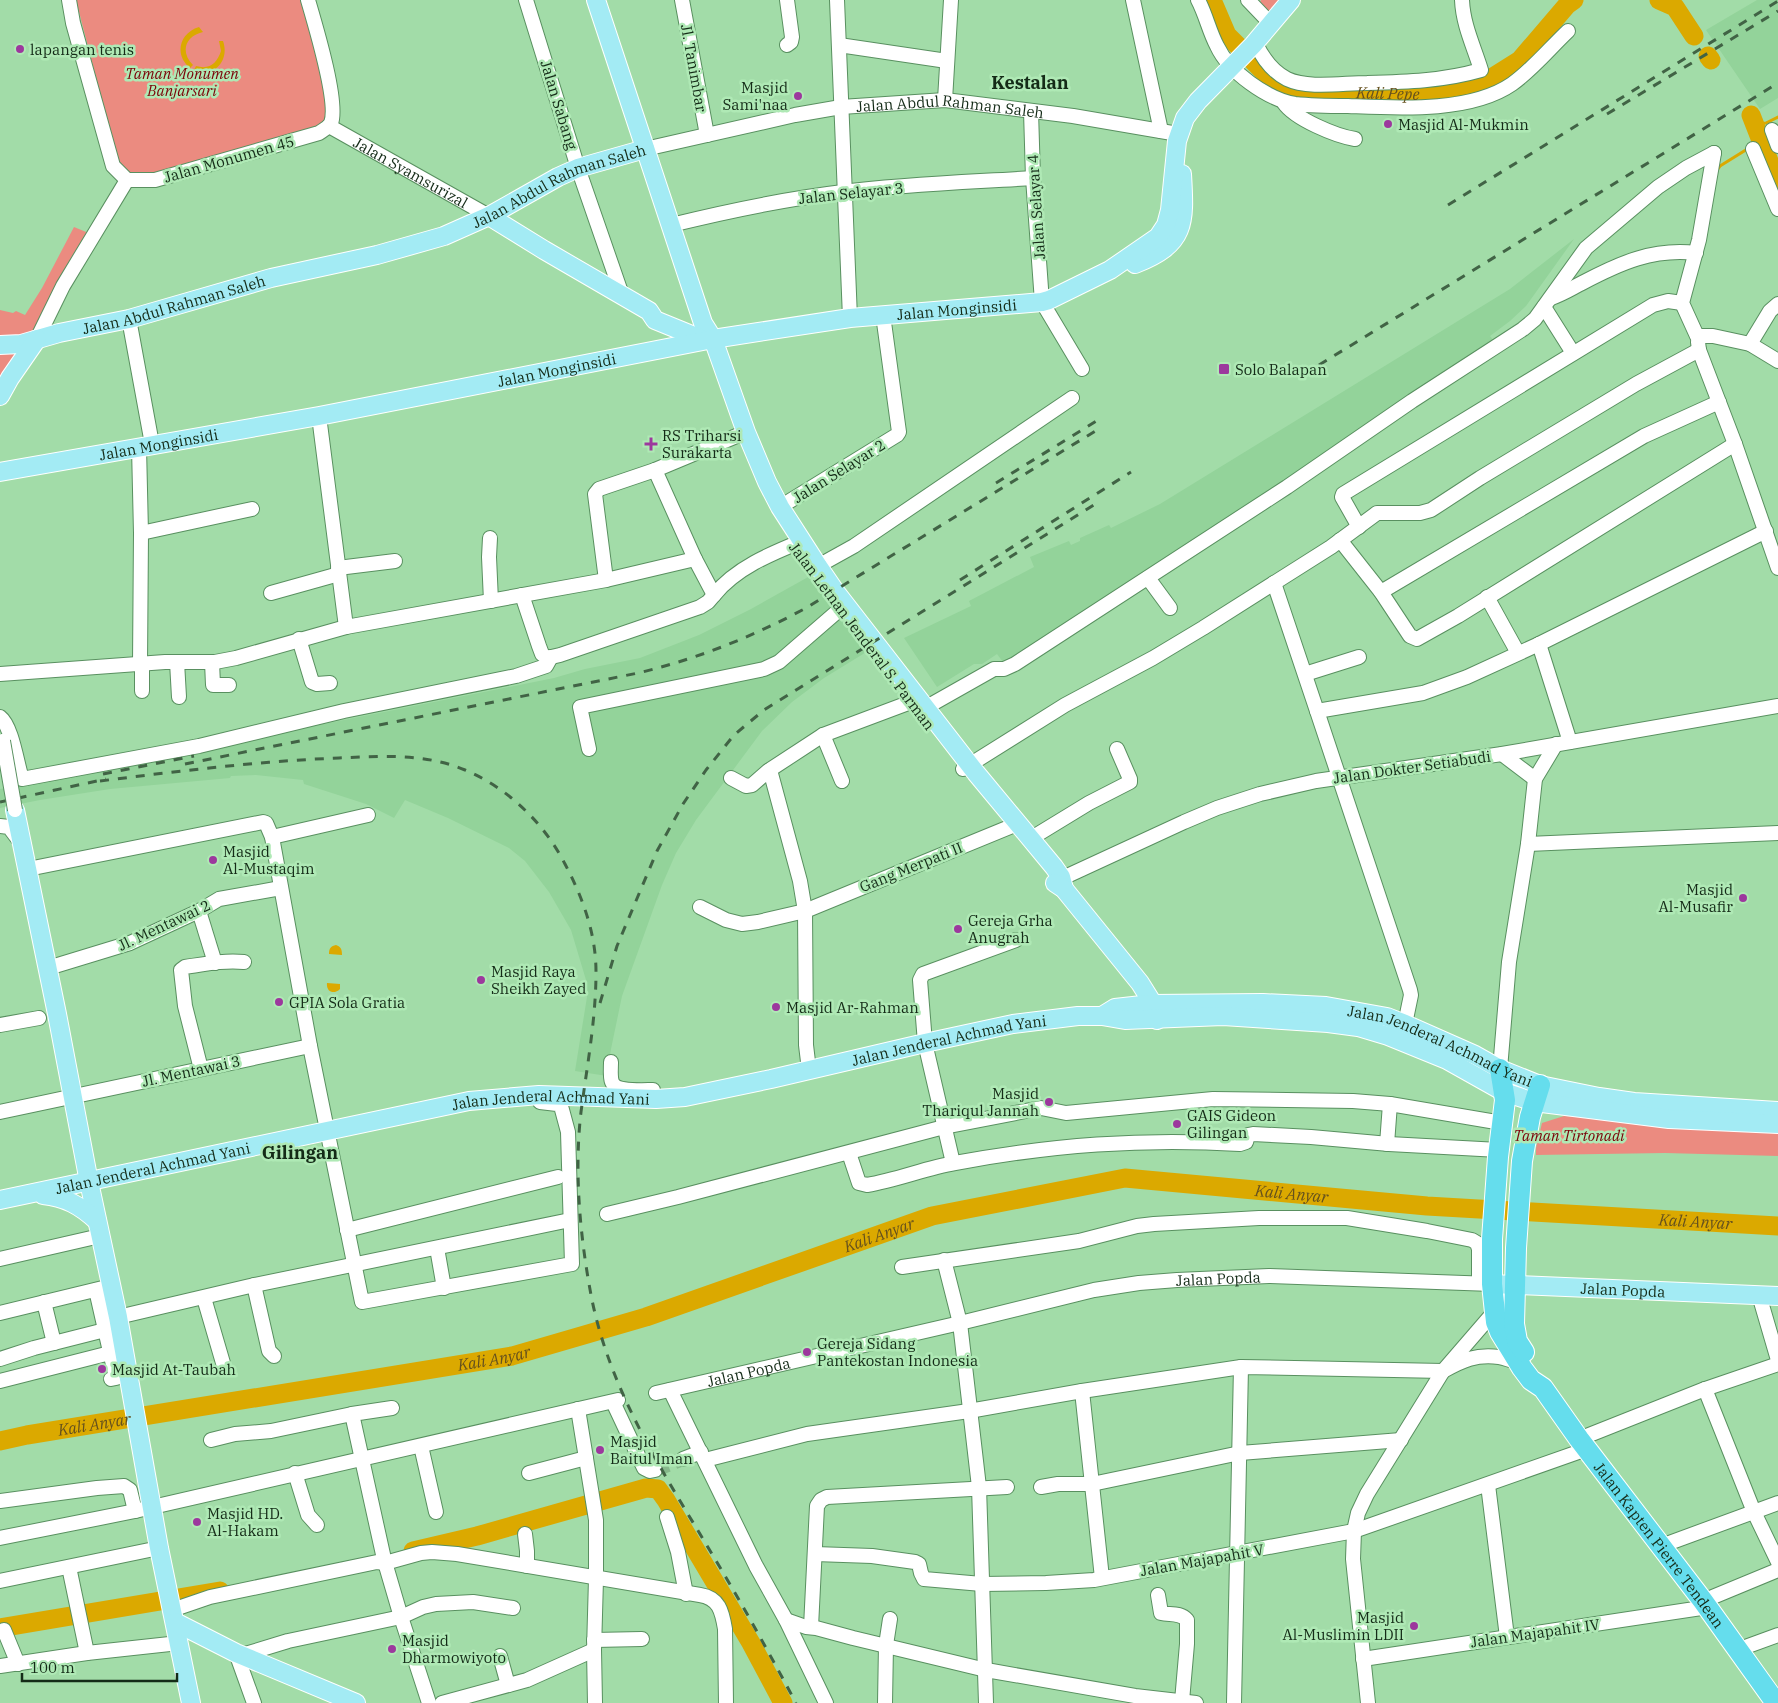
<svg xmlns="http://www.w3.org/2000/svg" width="1778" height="1703" font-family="'IBM Plex Serif',serif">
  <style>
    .built { fill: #93d39a }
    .park { fill: #eb8b80 }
    .water { fill: #dba900 }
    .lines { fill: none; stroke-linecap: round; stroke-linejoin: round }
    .stream { stroke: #dba900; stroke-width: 3 }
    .river { stroke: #dba900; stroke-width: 19 }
    .minor-tunnel { stroke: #86b98b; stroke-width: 14; stroke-dasharray: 14 7; stroke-linecap: butt }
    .minor-casing { stroke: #599060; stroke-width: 16 }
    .major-casing { stroke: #fff; stroke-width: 20 }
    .highway-casing { stroke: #fff; stroke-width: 22 }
    .minor { stroke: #fff; stroke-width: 14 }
    .major { stroke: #a3ebf4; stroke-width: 18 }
    .highway { stroke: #65dded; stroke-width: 20 }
    .rail { stroke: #416345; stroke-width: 3; stroke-dasharray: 9 9; stroke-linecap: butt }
    .minor-bridge-casing { stroke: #599060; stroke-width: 16; stroke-linecap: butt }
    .minor-bridge { stroke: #fff; stroke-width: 14 }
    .poi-dot { fill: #9c389d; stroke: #afe9b5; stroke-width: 2 }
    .labels { text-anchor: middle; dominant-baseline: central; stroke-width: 5; stroke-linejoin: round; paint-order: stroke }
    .poi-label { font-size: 15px; fill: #142b17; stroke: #afe9b5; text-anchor: start }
    .street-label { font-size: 15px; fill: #142b17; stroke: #afe9b5 }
    .park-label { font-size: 15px; font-style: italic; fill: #7b0208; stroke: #afe9b5 }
    .water-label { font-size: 16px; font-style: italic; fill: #65511d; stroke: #afe9b5 }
    .quarter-label { font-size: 18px; font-weight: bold; fill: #142b17; stroke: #afe9b5 }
  </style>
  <rect width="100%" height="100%" fill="#a2dca8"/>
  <path class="built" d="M1757 0H1778V98L1760 109 1706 30Z
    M1574 239 1526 306 1510 321 1490 336 1493 340 1433 384 1006 666 997 654 982 664H974L937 687 904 638 971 606 969 601 1034 567 1030 557 1069 541 1071 545 1080 541V538L1109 525 1111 528 1160 504 1510 289Z
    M810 576 868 651 824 678 792 702 762 731 696 820 676 853 662 885 622 996 611 1049 607 1076 575 1071 587 997 586 980 571 930 549 892 525 861 509 848 448 818 405 800 394 818 366 804 304 784 303 780 256 775 231 776 230 778 110 789 40 800 0 808V789L554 678 585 669 640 658 699 635 751 609Z"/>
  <path class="park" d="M76 0H302L329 109 327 118 321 126 147 177C134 176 127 173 118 163Z
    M1261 0H1279L1270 12 1260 2Z
    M74 227 91 234 35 336 0 340V310L13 313 16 311 25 315 42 288Z
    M23 345 0 393V348Z
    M1564 1116 1778 1128V1156L1665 1153 1536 1155V1148L1542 1123Z"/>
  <path class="water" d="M199 27 203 32C185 36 180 52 193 65L190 68C174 55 179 33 199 27Z
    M219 41H223C230 60 214 79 194 70L196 66C210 70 217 63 221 51Z
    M336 945C341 947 342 949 342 955L329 954C329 948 331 946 336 945Z
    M327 983 340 984V989C334 995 326 992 327 983Z"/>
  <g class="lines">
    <path class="stream" d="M1755 124 1766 123 1778 117
      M1754 145 1761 142
      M1717 170 1720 166 1749 148"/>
    <g class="river">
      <path id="s1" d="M1212 0 1227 35 1269 77 1285 90 1417 94 1477 87 1520 60 1567 5 1574 0"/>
      <path d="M1659 0 1675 7 1694 36"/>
      <path d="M1708 56 1711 60"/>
      <path d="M1751 115 1778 184"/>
      <path id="s2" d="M0 1441 27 1435 512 1356 646 1317 932 1216 1125 1178 1427 1206 1778 1226"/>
      <path d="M413 1551 477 1536 646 1488 658 1489 666 1500 751 1643 783 1703"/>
      <path d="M0 1628 220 1591"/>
    </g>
    <path class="minor-tunnel" d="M655 1470 683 1459"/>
    <defs>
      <g id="minor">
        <path d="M69 0 73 23 113 166 127 180"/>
        <path d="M526 0 578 168 622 295"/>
        <path d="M682 0 707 135"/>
        <path d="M837 0 850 318"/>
        <path d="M1133 0 1161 131"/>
        <path d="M1198 0C1206 15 1209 31 1217 46 1229 72 1267 99 1295 104 1313 106 1330 106 1348 106 1397 108 1470 113 1512 84 1533 69 1549 49 1568 31"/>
        <path d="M1248 0 1270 23"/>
        <path d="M1255 42C1262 57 1271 71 1287 79 1308 89 1343 83 1367 83 1406 82 1443 81 1481 70 1474 47 1463 25 1462 0"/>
        <path d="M787 45 791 42 792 37 787 0"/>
        <path d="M839 45 947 61"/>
        <path d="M945 100 951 0"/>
        <path d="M1284 103C1295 119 1336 136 1355 139"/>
        <path d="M1031 111 1033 178 1042 302 1082 369"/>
        <path id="s3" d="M329 126 489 216"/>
        <path d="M1772 130 1778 146"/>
        <path id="s4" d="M645 149 795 115 841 107 945 100 1073 116 1178 134"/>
        <path d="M1753 149 1778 209"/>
        <path d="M1714 153 1699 240 1682 303 1697 336H1713L1750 344 1778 361"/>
        <path d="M127 180H155L319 133C323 130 328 128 331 123 339 103 315 24 308 0"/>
        <path d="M671 225C728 211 785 199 843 192 906 184 970 182 1033 178"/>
        <path d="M1551 298C1563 294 1572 288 1582 283 1620 263 1653 248 1696 253"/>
        <path d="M1544 307 1573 353"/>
        <path d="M129 319 152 444"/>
        <path d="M37 339 63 286 127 180"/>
        <path d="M1698 342 1699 350 1735 444 1778 568"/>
        <path d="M1750 344 1770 311 1778 304"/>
        <path d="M319 416 346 627 606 580 695 559 714 595C736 568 770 554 802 541"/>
        <path d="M139 447 141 533 140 664"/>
        <path d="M655 470 695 559"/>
        <path d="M780 507 897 435 899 432 883 315"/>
        <path d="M1359 527 1342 497 1343 494 1653 305 1668 301 1682 303"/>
        <path d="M141 533 252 509"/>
        <path d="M490 538 489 557 491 601"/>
        <path d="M1340 540 1381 592 1410 636 1417 639 1458 616 1735 444"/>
        <path d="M818 566 854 546 1072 398"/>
        <path d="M338 568 395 561"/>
        <path d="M1148 578 1170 608"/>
        <path d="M606 580 595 494 599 489 655 470 746 432"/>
        <path d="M1274 583 1317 711 1423 693 1467 677 1539 644 1766 531"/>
        <path d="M1381 592 1644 436 1719 402"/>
        <path d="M271 593 339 574"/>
        <path d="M522 595 539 646 542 654 547 658 560 655 700 607 708 602 714 595"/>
        <path d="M1487 597 1518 653"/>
        <path d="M299 639 312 682 317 684 330 683"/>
        <path d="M1539 644 1570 742"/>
        <path d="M177 662 179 697"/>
        <path d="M212 662 213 685H229"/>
        <path d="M0 674 165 662H215L236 658 346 627"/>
        <path d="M1305 674 1359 657"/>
        <path d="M142 691V664"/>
        <path d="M925 708 994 669H1004L1015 664 1287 487 1412 401 1523 329 1535 319 1586 248 1658 187 1686 168 1714 153"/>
        <path d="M1317 711 1410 990 1411 995 1405 1024"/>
        <path d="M0 717C12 726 17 764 22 779L199 746 344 711 516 676 546 666 551 657"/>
        <path d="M823 735 842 781"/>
        <path d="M589 749 580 707 764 669 779 662 839 610"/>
        <path d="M1502 754 1535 779"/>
        <path d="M963 769 1065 705 1153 658 1203 628 1331 547 1377 513H1420L1431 510 1480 478 1636 384 1699 350"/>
        <path d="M770 770 800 881 805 911 806 1045 809 1070"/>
        <path d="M731 778 746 786 752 785 768 771 823 735 911 702 918 698"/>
        <path d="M0 826 9 827 21 843"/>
        <path d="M272 837 368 815"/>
        <path d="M1030 839 1089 803 1130 782V779L1117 749"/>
        <path d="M1528 844 1778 833"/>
        <path d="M28 869 263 822 266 823 272 837 310 1046 362 1302 572 1264 568 1132 561 1106 557 1104 540 1102"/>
        <path d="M1054 882 1184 822 1217 808 1260 794 1316 781 1502 754 1778 706"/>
        <path d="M700 907 726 920 742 924 758 922 805 911 1017 824"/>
        <path d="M199 911 215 963"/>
        <path d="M48 968 130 943 199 911 219 899 281 888"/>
        <path d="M0 1025 39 1018"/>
        <path d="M611 1062C611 1068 610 1077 612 1082 616 1092 643 1090 653 1090"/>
        <path d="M201 1069 185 1006 181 970 185 967C205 964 224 960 244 962"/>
        <path d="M1500 1069 1509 962 1528 844 1535 779 1556 744"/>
        <path d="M0 1112 310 1046"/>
        <path d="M1387 1144 1390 1104"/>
        <path d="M849 1153 859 1183 867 1185C897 1180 926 1168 955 1163 1052 1145 1142 1138 1240 1144L1246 1142 1248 1135 1253 1134 1311 1137 1389 1144 1499 1150"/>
        <path d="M953 1163 925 1043 920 980 923 974 1016 940"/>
        <path d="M607 1214 678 1197 944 1127 1041 1108 1066 1113 1213 1099 1353 1101 1390 1104 1502 1123"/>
        <path d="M347 1230 558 1177"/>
        <path d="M437 1248 444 1288"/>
        <path d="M0 1259 100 1236"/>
        <path d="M944 1260 960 1323 979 1487 986 1703"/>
        <path d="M902 1267 1079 1241 1137 1226 1154 1224 1259 1218H1347L1427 1231 1472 1240 1477 1243 1479 1249V1283"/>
        <path d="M254 1285 269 1351 274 1356"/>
        <path d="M96 1290 116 1378 111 1379"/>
        <path d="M1759 1295 1778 1360"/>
        <path d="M204 1298 223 1363"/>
        <path d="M44 1302 54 1343"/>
        <path d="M0 1313 111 1286"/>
        <path d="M118 1317 250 1286 570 1220"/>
        <path d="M0 1359 34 1348 105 1330"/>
        <path d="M0 1381 110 1353"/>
        <path d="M1705 1389 1754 1512 1778 1562"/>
        <path d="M670 1390 756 1566 786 1620 826 1703"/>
        <path d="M1082 1391 1102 1578"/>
        <path id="s5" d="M656 1393 960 1323 1094 1290 1139 1283 1177 1280 1269 1276 1492 1284"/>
        <path d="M613 1402 644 1468 650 1471 655 1470"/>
        <path d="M392 1408 352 1414 384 1559 401 1617 429 1703"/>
        <path d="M578 1409 596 1520V1579L594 1650 595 1703"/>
        <path d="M1579 1439 1705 1389 1778 1364"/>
        <path d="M211 1440 235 1434 271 1431 352 1414"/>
        <path d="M421 1446 436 1512"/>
        <path d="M683 1459 701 1452"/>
        <path d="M705 1460 807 1434 969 1411 1082 1391 1241 1367 1443 1371C1463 1360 1476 1354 1499 1357 1507 1358 1514 1363 1522 1362"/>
        <path d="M295 1473 308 1515 317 1525"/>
        <path d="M529 1473 586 1458"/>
        <path d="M1488 1485 1507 1637"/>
        <path d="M1041 1487 1058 1484H1092L1240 1453 1401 1440"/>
        <path d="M0 1501 97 1488 124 1486 130 1490 135 1511"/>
        <path d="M667 1517 678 1552 686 1594"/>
        <path d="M525 1534 527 1551V1566"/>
        <path d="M0 1538 135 1511 618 1400"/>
        <path d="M1661 1546 1778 1503"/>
        <path d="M815 1554 872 1556 915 1562 919 1564 921 1573 924 1579 982 1584 1046 1583 1094 1580 1354 1531 1587 1449"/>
        <path d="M69 1567 87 1653"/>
        <path d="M0 1581 159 1548"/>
        <path d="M1158 1595 1161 1613C1170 1615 1180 1612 1187 1620V1644L1182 1701"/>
        <path d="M1703 1601 1778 1570"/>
        <path d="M172 1610 210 1597 377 1562 385 1563 421 1553 432 1552 457 1554 700 1595C719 1598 722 1611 725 1629L726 1703"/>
        <path d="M786 1620 806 1627 816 1628 853 1638 986 1670 1135 1696 1196 1703"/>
        <path d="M811 1627 817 1506 821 1500 827 1497 1007 1487"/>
        <path d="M4 1630 18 1664"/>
        <path d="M594 1640 642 1639"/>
        <path d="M1737 1650 1778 1635"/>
        <path d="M236 1653 254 1703"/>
        <path d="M242 1655 288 1641 401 1617 423 1607 436 1604 473 1602 513 1608"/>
        <path d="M500 1656 508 1685"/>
        <path d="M1363 1659 1708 1607"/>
        <path d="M0 1666 87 1653 179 1643"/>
        <path d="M442 1703 527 1680 594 1650"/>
        <path d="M885 1703 886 1645 890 1619"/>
        <path d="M1234 1703 1241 1367"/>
        <path d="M1368 1703 1353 1559 1354 1531 1358 1513 1367 1494 1443 1371 1494 1312 1498 1311"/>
      </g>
      <g id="major">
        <path d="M596 0 703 323 713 339 746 432 767 482 780 507 818 566 835 591 976 773 1054 867 1061 877 1064 889"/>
        <path d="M489 216 544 250 649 311 655 320 704 340"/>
        <path d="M1135 264C1186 244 1185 224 1182 174"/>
        <path id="s6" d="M0 345 21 344 59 333 129 319 271 278 377 255 444 236 489 216 558 177 578 168 645 149"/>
        <path d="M0 396 10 378 37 339"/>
        <path id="s7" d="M0 472 319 416 713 339 850 318 1042 302 1049 300 1110 270 1158 237 1166 225 1170 210 1177 141 1185 118 1198 101 1253 45 1291 0"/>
        <path d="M15 810 57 1014 89 1182 118 1317 159 1548 191 1703"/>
        <path d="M1055 883 1064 889 1140 983 1150 999 1157 1020"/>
        <path id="s8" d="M1102 1016 1115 1008 1151 1004 1263 1003 1326 1006 1387 1017 1405 1024 1475 1055 1500 1069 1540 1085 1599 1097 1634 1102 1778 1111"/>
        <path d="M43 1195C65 1197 81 1206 97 1221"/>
        <path id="s9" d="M0 1200 469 1101 539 1095 656 1099 685 1097 771 1079 925 1043 1013 1024 1078 1016H1102L1125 1020 1223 1016 1328 1023 1358 1027 1388 1036 1447 1060 1504 1092 1534 1102 1669 1119 1778 1124"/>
        <path id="s10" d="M1492 1284 1778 1296"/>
        <path d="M175 1622 236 1653 356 1703"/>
      </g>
      <g id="highway">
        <path id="s11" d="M1500 1069 1505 1100 1498 1157 1492 1239V1284L1496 1322 1500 1332 1522 1368 1531 1380 1543 1388 1579 1439 1703 1601 1776 1703"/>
        <path d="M1524 1352 1517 1341 1514 1324 1516 1248 1522 1161 1530 1117 1540 1085"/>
      </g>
    </defs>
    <use href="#minor" class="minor-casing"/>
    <use href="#major" class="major-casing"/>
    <use href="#highway" class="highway-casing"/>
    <use href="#minor" class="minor"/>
    <use href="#major" class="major"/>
    <use href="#highway" class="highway"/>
    <path class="rail" d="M1607 114 1778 11
      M1448 205 1778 1
      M1319 365 1778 83
      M996 483 1098 420
      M960 580 1131 472
      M185 764 638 673C697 659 752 637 806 608L1102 427
      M103 774 194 756
      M100 781C180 771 259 761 339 758 381 756 425 753 465 770 508 788 544 823 565 864 583 898 596 934 596 972 596 1019 587 1066 581 1112 574 1172 580 1236 591 1295 609 1389 661 1469 709 1549 740 1600 768 1651 796 1703
      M0 802 106 779
      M600 1003 617 946 657 851 683 804 706 770 734 735 764 710 1097 503"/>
    <defs>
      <path id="minor-bridge" d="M3 741 15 810"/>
    </defs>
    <use href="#minor-bridge" class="minor-bridge-casing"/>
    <use href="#minor-bridge" class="minor-bridge"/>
  </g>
  <g class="poi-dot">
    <circle cx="20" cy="49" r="5"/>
    <circle cx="798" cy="96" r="5"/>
    <circle cx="1388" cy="124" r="5"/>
    <rect x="1218" y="363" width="12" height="12" rx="2.5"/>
    <path d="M648.5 436.5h5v5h5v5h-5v5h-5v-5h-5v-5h5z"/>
    <circle cx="213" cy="860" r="5"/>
    <circle cx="1743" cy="898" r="5"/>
    <circle cx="958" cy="929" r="5"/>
    <circle cx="481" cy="980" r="5"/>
    <circle cx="279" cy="1002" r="5"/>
    <circle cx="776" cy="1007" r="5"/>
    <circle cx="1049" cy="1102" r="5"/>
    <circle cx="1177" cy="1124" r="5"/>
    <circle cx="807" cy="1352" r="5"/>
    <circle cx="102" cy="1369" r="5"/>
    <circle cx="600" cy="1450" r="5"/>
    <circle cx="197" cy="1522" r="5"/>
    <circle cx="1414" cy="1626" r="5"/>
    <circle cx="392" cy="1649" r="5"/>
  </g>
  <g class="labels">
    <g class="poi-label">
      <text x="30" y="49">lapangan tenis</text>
      <text x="788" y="87" text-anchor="end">Masjid<tspan x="788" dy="17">Sami'naa</tspan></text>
      <text x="1398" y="124">Masjid Al-Mukmin</text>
      <text x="1235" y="369">Solo Balapan</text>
      <text x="662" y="435">RS Triharsi<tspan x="662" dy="17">Surakarta</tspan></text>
      <text x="223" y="851">Masjid<tspan x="223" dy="17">Al-Mustaqim</tspan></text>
      <text x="1733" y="889" text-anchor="end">Masjid<tspan x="1733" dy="17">Al-Musafir</tspan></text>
      <text x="968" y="920">Gereja Grha<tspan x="968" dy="17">Anugrah</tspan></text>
      <text x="491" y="971">Masjid Raya<tspan x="491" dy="17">Sheikh Zayed</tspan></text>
      <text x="289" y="1002">GPIA Sola Gratia</text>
      <text x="786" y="1007">Masjid Ar-Rahman</text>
      <text x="1039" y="1093" text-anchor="end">Masjid<tspan x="1039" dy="17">Thariqul Jannah</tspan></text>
      <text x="1187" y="1115">GAIS Gideon<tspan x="1187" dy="17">Gilingan</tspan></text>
      <text x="817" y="1343">Gereja Sidang<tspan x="817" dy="17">Pantekostan Indonesia</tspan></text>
      <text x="112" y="1369">Masjid At-Taubah</text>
      <text x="610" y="1441">Masjid<tspan x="610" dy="17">Baitul Iman</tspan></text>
      <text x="207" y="1513">Masjid HD.<tspan x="207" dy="17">Al-Hakam</tspan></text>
      <text x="1404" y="1617" text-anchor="end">Masjid<tspan x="1404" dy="17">Al-Muslimin LDII</tspan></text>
      <text x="402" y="1640">Masjid<tspan x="402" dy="17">Dharmowiyoto</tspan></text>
    </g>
    <g class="street-label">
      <text transform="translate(694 68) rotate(80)">Jl. Tanimbar</text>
      <text transform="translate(559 105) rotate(73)">Jalan Sabang</text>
      <text stroke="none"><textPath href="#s4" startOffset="310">Jalan Abdul Rahman Saleh</textPath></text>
      <text transform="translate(229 159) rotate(-16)">Jalan Monumen 45</text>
      <text stroke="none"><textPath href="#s3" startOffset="94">Jalan Syamsurizal</textPath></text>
      <text stroke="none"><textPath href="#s6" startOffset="584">Jalan Abdul Rahman Saleh</textPath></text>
      <text transform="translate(851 193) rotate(-6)">Jalan Selayar 3</text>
      <text transform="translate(1036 207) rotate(-94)">Jalan Selayar 4</text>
      <text stroke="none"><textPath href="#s6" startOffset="179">Jalan Abdul Rahman Saleh</textPath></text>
      <text stroke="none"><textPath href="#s7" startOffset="971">Jalan Monginsidi</textPath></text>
      <text stroke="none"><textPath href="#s7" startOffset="566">Jalan Monginsidi</textPath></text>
      <text stroke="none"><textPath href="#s7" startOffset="161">Jalan Monginsidi</textPath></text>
      <text transform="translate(839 471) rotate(-32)">Jalan Selayar 2</text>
      <text transform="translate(862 636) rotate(53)">Jalan Letnan Jenderal S. Parman</text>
      <text transform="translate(1412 767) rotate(-8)">Jalan Dokter Setiabudi</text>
      <text transform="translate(911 867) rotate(-22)">Gang Merpati II</text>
      <text transform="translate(164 925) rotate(-25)">Jl. Mentawai 2</text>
      <text stroke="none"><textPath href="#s9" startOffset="966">Jalan Jenderal Achmad Yani</textPath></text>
      <text stroke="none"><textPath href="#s8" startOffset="348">Jalan Jenderal Achmad Yani</textPath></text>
      <text transform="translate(191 1071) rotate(-12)">Jl. Mentawai 3</text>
      <text stroke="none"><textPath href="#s9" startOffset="561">Jalan Jenderal Achmad Yani</textPath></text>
      <text stroke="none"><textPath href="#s9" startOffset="156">Jalan Jenderal Achmad Yani</textPath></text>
      <text stroke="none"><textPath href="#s5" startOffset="575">Jalan Popda</textPath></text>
      <text stroke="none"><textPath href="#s10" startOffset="131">Jalan Popda</textPath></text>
      <text stroke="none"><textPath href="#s5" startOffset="95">Jalan Popda</textPath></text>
      <text stroke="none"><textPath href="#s11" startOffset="532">Jalan Kapten Pierre Tendean</textPath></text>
      <text transform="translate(1202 1560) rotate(-10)">Jalan Majapahit V</text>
      <text transform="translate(1535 1633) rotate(-8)">Jalan Majapahit IV</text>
    </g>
    <g class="park-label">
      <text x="182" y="73">Taman Monumen<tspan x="182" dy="17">Banjarsari</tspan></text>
      <text x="1569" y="1135">Taman Tirtonadi</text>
    </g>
    <g class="water-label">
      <text stroke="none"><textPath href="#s1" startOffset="221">Kali Pepe</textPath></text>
      <text stroke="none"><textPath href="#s2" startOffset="1326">Kali Anyar</textPath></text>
      <text stroke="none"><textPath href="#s2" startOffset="1731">Kali Anyar</textPath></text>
      <text stroke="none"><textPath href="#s2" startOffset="906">Kali Anyar</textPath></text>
      <text stroke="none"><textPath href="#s2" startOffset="501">Kali Anyar</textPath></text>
      <text stroke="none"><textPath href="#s2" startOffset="96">Kali Anyar</textPath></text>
    </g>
    <g class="quarter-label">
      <text x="1030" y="82">Kestalan</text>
      <text x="300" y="1152">Gilingan</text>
    </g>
  </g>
  <path d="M22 1673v8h155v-8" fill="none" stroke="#142b17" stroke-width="2.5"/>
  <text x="30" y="1673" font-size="15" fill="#142b17" stroke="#afe9b5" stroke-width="4" paint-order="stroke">100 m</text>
</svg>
